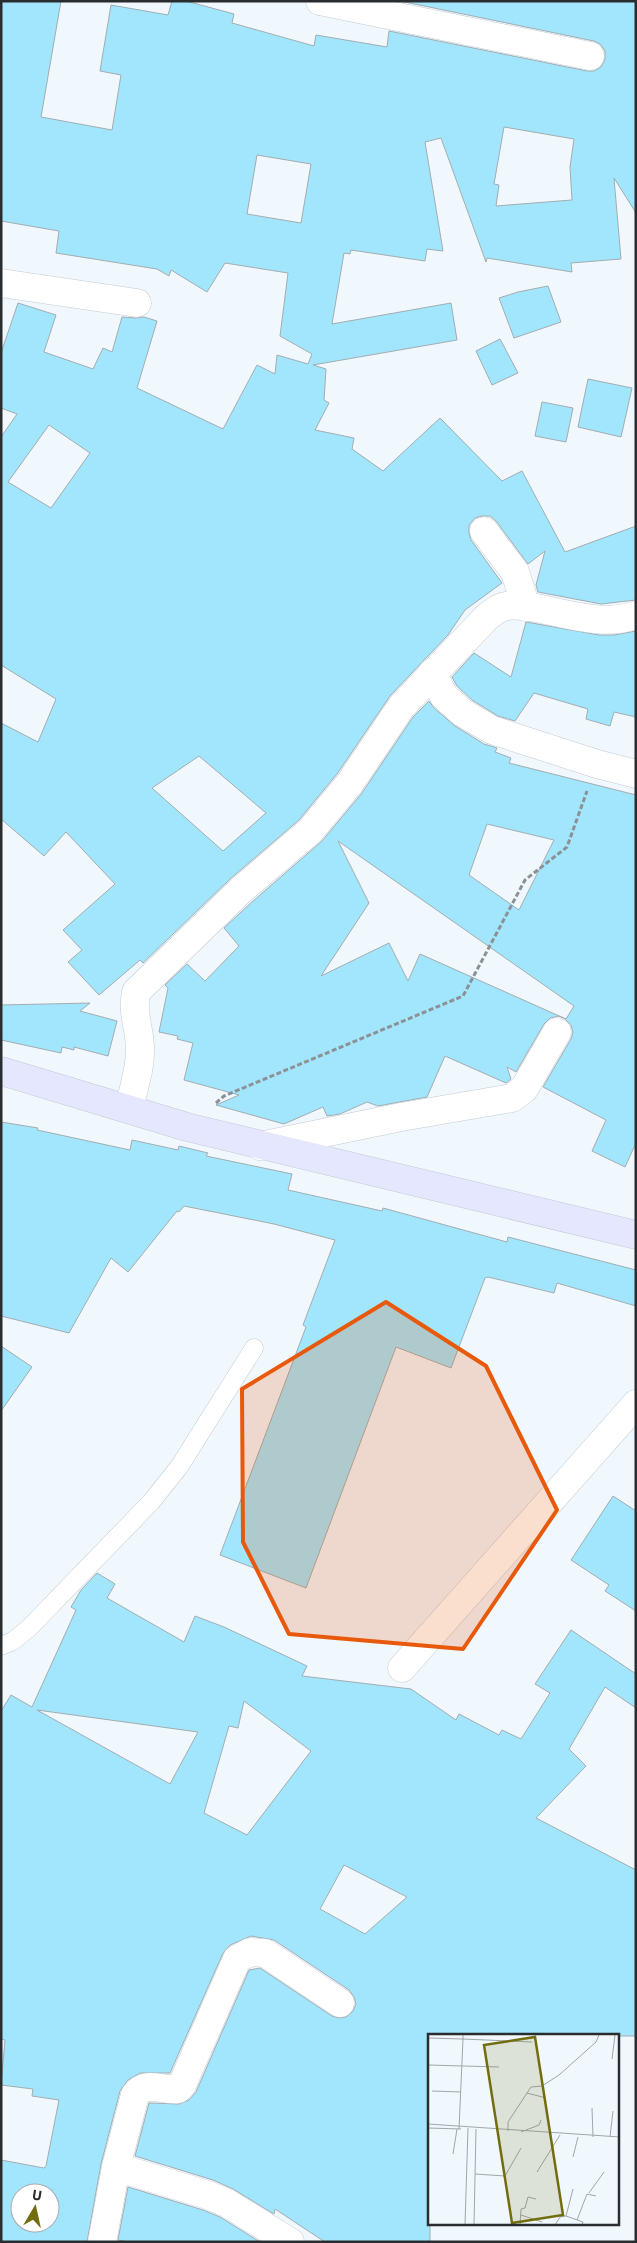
<svg xmlns="http://www.w3.org/2000/svg" width="637" height="2243" font-family="'IBM Plex Sans',sans-serif">
  <style>
    .building { fill: #a1e6fd; stroke: #a2adb1; fill-rule: evenodd }
    .lines { fill: none; stroke-linecap: round; stroke-linejoin: round }
    .lane-casing { stroke: #c3cbd3; stroke-width: 19 }
    .street-casing { stroke: #c3cbd3; stroke-width: 29 }
    .secondary-casing { stroke: #c3cbd3; stroke-width: 29 }
    .path { stroke: #8c9195; stroke-width: 3; stroke-dasharray: 5 2.5; stroke-linecap: butt }
    .lane { stroke: #fff; stroke-width: 18 }
    .street { stroke: #fff; stroke-width: 28 }
    .secondary { stroke: #e4e7fd; stroke-width: 28 }
    .marked { fill: #e8590c; fill-opacity: 0.2; stroke: #e8590c; stroke-width: 4; stroke-linejoin: round }
    .inset-road { fill: none; stroke: #a1a6ab; stroke-width: 1 }
    .view { fill: #726e0d; fill-opacity: 0.15; stroke: #726e0d; stroke-width: 2.5 }
    .inset-edge { fill: none; stroke: #2a2d30; stroke-width: 2.5 }
  </style>
  <rect width="100%" height="100%" fill="#f0f7fd"/>
  <path class="building" d="M1 1H61L41 117 112 130 121 75 100 71 111 5 168 15 172 1H186L234 14 232 23 314 46 316 35 387 47 389 31 587 71H594L601 67 605 59V51L600 44 594 41 400 1H636V213L614 178 621 259 571 263 572 272 487 258 486 262 441 138 425 142 443 251 427 249 425 261 351 250 350 254 344 253 332 324 451 303 457 340 313 365 326 369 324 400 329 403 315 430 354 438 352 449 383 471 440 418 502 481 522 471 565 552 636 526V600L601 604 538 592 536 585 545 551 528 564 496 521 490 516H482L475 518 469 525V533L471 540 502 583 465 610 448 635 390 696 337 774 299 820 230 879 143 963 140 960 99 995 68 962 82 950 63 930 115 884 66 832 44 856 1 819V723L38 742 56 699 1 665V437L17 414 1 408V353L18 303 56 315 44 352 93 369 103 348 112 352 122 317 135 318 144 317 157 321 137 388 223 429 257 365 275 374 277 355 308 364 312 354 280 336 288 273 225 263 207 292 171 270 169 276 157 269 56 253 59 231 1 221ZM504 127 574 139 570 167 572 200 496 206 499 185 494 184ZM257 155 311 164 301 223 247 214ZM49 425 90 453 51 508 8 482ZM199 756 266 813 223 851 152 788Z
    M548 286 561 322 514 338 499 298 518 292Z
    M500 339 518 373 492 385 476 351Z
    M588 379 632 388 621 437 578 427Z
    M542 402 573 408 566 442 535 436Z
    M526 622 599 635H614L636 631V717L614 712 610 726 586 719 588 709 534 693 515 721 498 716 472 700 457 686 452 677 474 653 511 677Z
    M429 701 434 708 455 726 484 744 497 748 495 752 511 758 509 763 636 795V1143L625 1167 592 1151 606 1120 543 1087 571 1039 573 1032 571 1025 564 1018 558 1016 550 1018 544 1024 516 1072 507 1067 511 1079 506 1083 445 1056 427 1097 378 1106 367 1102 340 1114 327 1116 323 1107 284 1124 216 1105 239 1095 184 1080 193 1043 177 1039 178 1036 159 1032 168 988 165 985 187 964 205 981 239 946 224 928 252 902 322 841 362 793 413 717ZM487 824 554 840 519 910 469 875ZM338 841 574 1006 566 1019 420 954 408 981 389 943 321 976 369 903Z
    M90 1003 80 1011 117 1021 108 1056 74 1047V1050L62 1047 61 1053 1 1040V1005Z
    M1 1122 38 1128 37 1130 130 1150 132 1140 178 1150 179 1146 208 1153 206 1156 292 1174 288 1190 382 1211 383 1208 507 1242 508 1237 636 1270V1306L557 1283 554 1293 488 1277 485 1278 451 1368 396 1347 306 1588 220 1555 306 1327 303 1325 335 1240 274 1224 184 1206 179 1212 177 1211 128 1272 111 1258 69 1333 1 1316Z
    M1 1346 32 1367 1 1411Z
    M613 1496 636 1511V1611L605 1591 609 1585 571 1560Z
    M97 1573 115 1584 107 1598 184 1642 195 1616 224 1627 307 1666 302 1676 411 1689 456 1720 459 1714 499 1735 502 1730 521 1739 550 1693 535 1684 571 1630 636 1674V1708L605 1687 569 1749 586 1766 536 1818 636 1870V2036H430V2242H325L275 2209 274 2214 233 2189 213 2180 135 2156 149 2103 179 2104 189 2100 196 2092 249 1970 260 1968 332 2016 339 2018 346 2017 353 2011 356 2004 354 1997 349 1990 274 1940 251 1936 230 1945 223 1953 170 2073H140L128 2080 120 2091 101 2164 87 2242H1V2160L44 2168 46 2166 59 2100 32 2096 33 2089 1 2085 5 2040 1 2039V1711L11 1695 32 1707 76 1610 71 1607 81 1590ZM244 1701 311 1751 247 1835 204 1813 229 1726 238 1728ZM37 1710 198 1732 170 1784ZM344 1865 407 1897 365 1934 320 1909ZM20 2193H50V2223H20Z
    M128 2187 203 2210 220 2217 260 2242H129L118 2240Z"/>
  <g class="lines">
    <defs>
      <path id="lane" d="M1 1646 13 1641 29 1628 151 1502 179 1467 254 1348"/>
      <path id="street" d="M320 1 590 56
        M1 283 137 303
        M484 531 515 572 526 607
        M432 673 444 696 463 713 492 730 597 764 636 774
        M129 1109C133 1089 141 1068 140 1047 139 1026 132 1014 136 992L241 890 310 831 350 783 401 707 487 617C493 612 499 607 507 606 518 604 531 607 541 609 571 615 606 626 636 615
        M260 1146 401 1117 512 1098 524 1089 557 1032
        M402 1668 636 1404
        M116 2167 208 2195 227 2203 290 2242
        M102 2242 116 2167 135 2095C145 2080 162 2091 178 2089L182 2085 237 1959 250 1952 265 1953 340 2003"/>
      <path id="secondary" d="M1 1071 187 1127 636 1235"/>
    </defs>
    <use href="#lane" class="lane-casing"/>
    <use href="#street" class="street-casing"/>
    <use href="#secondary" class="secondary-casing"/>
    <path class="path" d="M216 1103 224 1096 463 996 525 880 567 847 587 791"/>
    <use href="#lane" class="lane"/>
    <use href="#street" class="street"/>
    <use href="#secondary" class="secondary"/>
  </g>
  <path class="marked" d="M386 1302 486 1366 557 1510 463 1649 289 1634 243 1542 242 1389Z"/>
  <g transform="translate(428 2034)">
    <rect width="191" height="191" fill="#f0f7fd"/>
    <path class="inset-road" d="M0 4 35 5V1M184 25 187 1M0 31 71 33M4 57 33 58M99 59 118 64M164 74 165 103M0 90 192 103M0 94 33 95M31 95 35 5 104 8M80 97V88L103 53 114 52 131 41 168 8 171 1M93 98 111 91 113 86M182 103 185 77M25 120 29 95M145 123 150 103M109 138 132 101M47 140 77 142 93 114M161 159 176 138M93 181 114 188M138 182 145 155M149 186 159 160 168 162M37 191 40 94M46 191 48 95M92 191 93 175 97 174 100 163 108 165M127 191 132 183 138 182 155 188 154 191"/>
    <path class="view" d="M107 3 135 181 84 189 56 11Z"/>
    <rect width="191" height="191" class="inset-edge"/>
  </g>
  <rect width="637" height="2243" fill="none" stroke="#2a2d30" stroke-width="5"/>
  <g transform="translate(35 2208) rotate(9)"><circle r="24" fill="#ffffff" stroke="#aaabac"/>
  <path d="M0-4L9 19L0 12L-9 19Z" fill="#726e0d"/>
  <text y="-8" font-size="14" font-weight="bold" text-anchor="middle" fill="#2a2d30">U</text>
  </g>
</svg>
